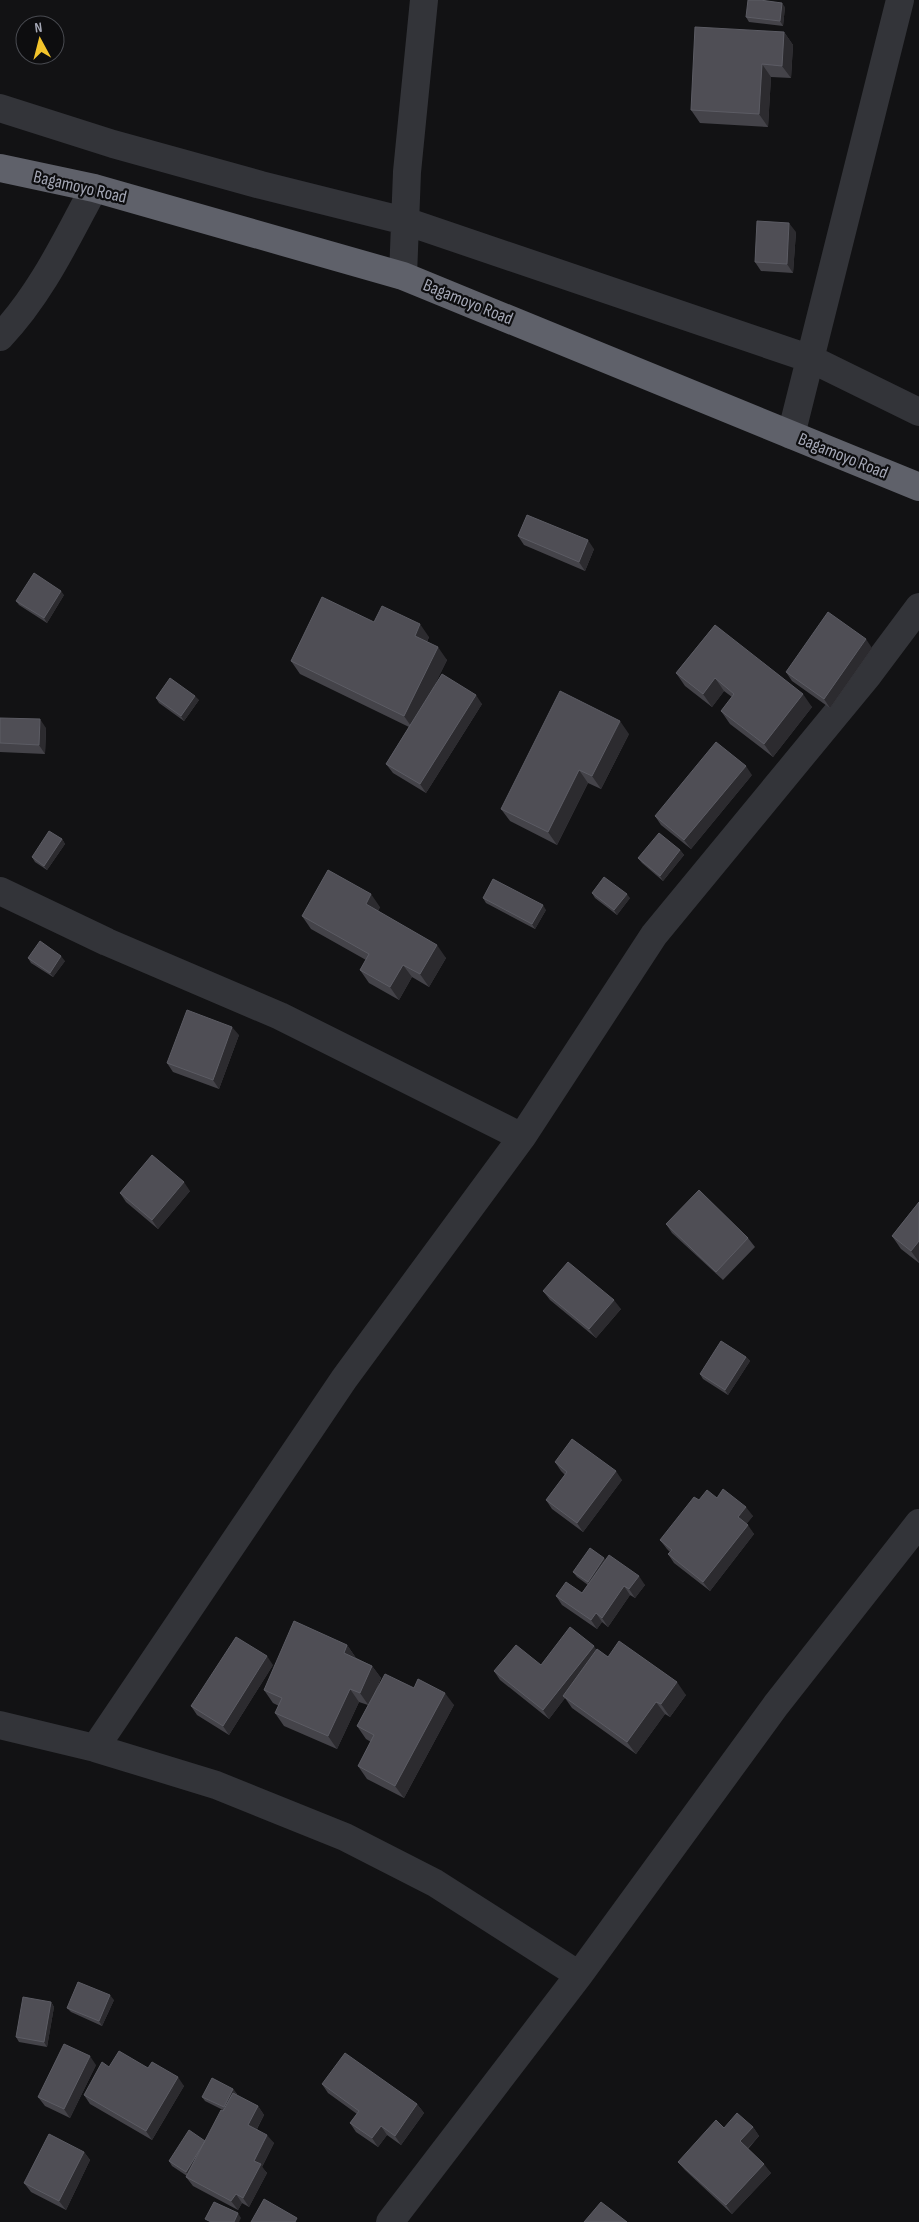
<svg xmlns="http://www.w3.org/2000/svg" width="919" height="2222" font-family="'Sofia Sans Condensed',sans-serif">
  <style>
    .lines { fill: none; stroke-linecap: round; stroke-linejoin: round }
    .minor { stroke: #333439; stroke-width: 28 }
    .highway { stroke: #5f616a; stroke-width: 28 }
    .wall { fill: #444349 }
    .shaded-wall { fill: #2c2b2f }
    .building { fill: #4f4e55; stroke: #5c5c64 }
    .labels { text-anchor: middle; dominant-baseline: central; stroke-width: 4.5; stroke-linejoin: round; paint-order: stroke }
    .street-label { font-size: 18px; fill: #a4a7b5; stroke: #0d0d0f }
  </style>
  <rect width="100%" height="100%" fill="#121214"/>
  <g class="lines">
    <path class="minor" d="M0 108 113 144 261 185 405 221 811 359 919 412
      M403 276 407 172 424 0
      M0 337C41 294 66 240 94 188
      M791 435 900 0
      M0 891 107 942 280 1016 522 1137
      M0 1725 95 1748 216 1785 345 1837 435 1883 579 1975
      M95 1748 344 1379 522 1137 654 935 869 674 919 607
      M390 2222 579 1975 776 1705 919 1523"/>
    <path class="highway" d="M0 168 94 188 403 276 919 487"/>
  </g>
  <path class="wall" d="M785 7 783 26 749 22 746 17Z
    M784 32 793 45 791 78 771 77 768 127 700 123 691 110Z
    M796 232 793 273 761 271 755 262Z
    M518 536 594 549 585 571 524 545Z
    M64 595 47 623 19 605 16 601Z
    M374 622 429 637 427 642 447 660 433 688 482 704 426 793 393 773 386 764 409 727 300 674 291 661Z
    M715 625 812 707 773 757 730 724 721 711 732 697 724 691 712 707 685 686 676 673Z
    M872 648 830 708 792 681 786 672Z
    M156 698 199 700 184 721 159 703Z
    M0 718 46 728 45 754 0 752Z
    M629 734 601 789 588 783 557 845 510 821 501 809Z
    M752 775 691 849 661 825 655 816Z
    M62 839 65 844 47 870 35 862 32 857Z
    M680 850 684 855 663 881 642 863 638 858Z
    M592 893 630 898 617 915 595 898Z
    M483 898 546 910 535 929 486 903Z
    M380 907 378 911 446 958 429 987 412 977 399 1000 369 983 360 970 366 960 311 929 302 916Z
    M28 958 65 961 53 977 31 963Z
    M239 1035 219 1089 173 1072 167 1063Z
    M190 1191 158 1229 126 1202 120 1193Z
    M919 1202V1263L901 1249 892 1236Z
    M666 1224 748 1238 755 1247 723 1280 672 1233Z
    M543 1291 621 1309 596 1338 550 1300Z
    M746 1357 750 1361 728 1395 703 1379 700 1374Z
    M555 1462 622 1480 583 1532 552 1509 546 1500 565 1475 561 1471Z
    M717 1498 753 1516 746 1524 754 1534 710 1591 674 1563 668 1554 670 1552 667 1549 660 1540 699 1500Z
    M605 1560 645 1585 635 1598 630 1595 608 1627 602 1622 597 1629 562 1605 556 1596 582 1593 588 1585 577 1577 573 1572Z
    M347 1645 356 1658 372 1666 381 1678 376 1691 414 1688 454 1705 404 1798 367 1779 358 1766 371 1742 366 1739 357 1726 368 1705 359 1702 337 1749 284 1726 275 1713 279 1706 273 1703 264 1690Z
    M597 1650 608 1657 686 1695 670 1717 665 1714 636 1754 572 1708 565 1698 549 1719 500 1680 494 1671 541 1665Z
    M273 1665 229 1735 197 1715 191 1706Z
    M114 2000 102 2026 71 2012 67 2008Z
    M51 2002 54 2007 47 2047 19 2042 16 2037Z
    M96 2065 70 2118 45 2106 38 2097Z
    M109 2067 148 2068 184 2086 152 2140 90 2104 84 2095Z
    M322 2084 417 2104 424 2113 401 2145 387 2135 378 2147 356 2132 350 2123 357 2114 328 2093Z
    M233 2089 237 2094 236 2095 258 2106 264 2115 257 2129 274 2143 262 2167 267 2173 249 2207 242 2203 238 2210 193 2186 186 2177 187 2176 172 2166 169 2161 205 2141 223 2110 205 2101 202 2097Z
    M753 2127 759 2136 748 2149 771 2173 732 2214 685 2170 678 2162 724 2128Z
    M84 2152 90 2160 66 2210 31 2192 24 2183Z"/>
  <path class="shaded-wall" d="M782 3 785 7 783 26 780 21Z
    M784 32 793 45 791 78 782 66Z
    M762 64 771 77 768 127 759 114Z
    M789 223 796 232 793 273 787 264Z
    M588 540 594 549 585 571 579 562Z
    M61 591 64 595 47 623 44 618Z
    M420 624 429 637 424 648 415 636Z
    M866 639 872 648 830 708 824 699Z
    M438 647 447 660 413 729 404 716Z
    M715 678 724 691 712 707 703 694Z
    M803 694 812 707 773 757 764 744Z
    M476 695 482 704 426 793 420 784Z
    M195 696 199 700 184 721 181 716Z
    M40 719 46 728 45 754 39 745Z
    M620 721 629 734 601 789 592 776Z
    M746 766 752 775 691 849 684 840Z
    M579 770 588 783 557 845 548 832Z
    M62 839 65 844 47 870 44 866Z
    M680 850 684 855 663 881 660 876Z
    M371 894 380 907 375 917 366 904Z
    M627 894 630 898 617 915 614 910Z
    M543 905 546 910 535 929 532 924Z
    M437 945 446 958 429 987 420 974Z
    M61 956 65 961 53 977 50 973Z
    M403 965 412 977 399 1000 390 987Z
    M232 1027 239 1035 219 1089 213 1080Z
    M184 1182 190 1191 158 1229 152 1220Z
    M919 1241V1262L911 1251Z
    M614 1300 621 1309 596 1338 589 1329Z
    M746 1357 750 1361 728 1395 725 1390Z
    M616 1471 622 1480 583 1532 577 1523Z
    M746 1507 753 1516 745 1526 738 1517Z
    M748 1525 754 1534 710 1591 703 1582Z
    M604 1558 607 1563 591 1587 588 1582Z
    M639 1576 645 1585 635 1598 629 1589Z
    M624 1586 630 1595 608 1627 602 1618Z
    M596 1613 602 1622 597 1629 591 1620Z
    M347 1645 356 1658 353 1666 344 1653Z
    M594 1646 600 1655 563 1696 565 1698 549 1719 543 1710Z
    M267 1656 273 1665 229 1735 223 1726Z
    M372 1666 381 1678 369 1706 360 1693Z
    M677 1682 686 1695 670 1717 661 1704Z
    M350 1689 359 1702 337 1749 328 1736Z
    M445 1693 454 1705 404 1798 395 1786Z
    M656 1702 665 1714 636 1754 627 1742Z
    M110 1995 114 2000 102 2026 99 2021Z
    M51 2002 54 2007 47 2047 44 2042Z
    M90 2056 96 2065 70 2118 64 2109Z
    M178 2077 184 2086 152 2140 146 2131Z
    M233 2089 237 2094 227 2112 224 2107Z
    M417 2104 424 2113 401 2145 395 2136Z
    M258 2106 264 2115 254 2134 248 2125Z
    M381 2126 387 2135 378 2147 372 2138Z
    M753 2127 759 2136 746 2150 740 2141Z
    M267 2135 274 2143 262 2167 267 2173 249 2207 243 2198 254 2161Z
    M206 2141 189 2177 186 2172Z
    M84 2152 90 2160 66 2210 59 2201Z
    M764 2164 771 2173 732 2214 726 2205Z
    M236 2194 242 2203 238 2210 231 2201Z
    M238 2213 241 2218 239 2222H234Z"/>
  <path class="building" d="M748 0H760L782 3 780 21 746 17Z
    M695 27 784 32 782 66 762 64 759 114 691 110Z
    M757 221 789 223 787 264 755 262Z
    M527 515 588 540 579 562 518 536Z
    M34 573 61 591 44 618 16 601Z
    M322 597 374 622 382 606 420 624 415 636 438 647 404 716 291 661Z
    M828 612 866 639 824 699 786 672Z
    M715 625 803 694 764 744 721 711 734 694 715 678 703 694 676 673Z
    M442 674 476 695 420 784 386 764Z
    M170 678 195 696 181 716 156 698Z
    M560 691 620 721 592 776 579 770 548 832 501 809Z
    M0 718 40 719 39 745 0 743Z
    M716 742 746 766 684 840 655 816Z
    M49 831 62 839 44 866 32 857Z
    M659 833 680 850 660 876 638 858Z
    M328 870 371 894 366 904 437 945 420 974 403 965 390 987 360 970 369 954 302 916Z
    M604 877 627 894 614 910 592 893Z
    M493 879 543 905 532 924 483 898Z
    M40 941 61 956 50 973 28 958Z
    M187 1010 232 1027 213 1080 167 1063Z
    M152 1155 184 1182 152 1220 120 1193Z
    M699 1190 748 1238 716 1272 666 1224Z
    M919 1202V1241L911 1251 892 1236Z
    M568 1262 614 1300 589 1329 543 1291Z
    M721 1341 746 1357 725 1390 700 1374Z
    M572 1439 616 1471 577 1523 546 1500 567 1472 555 1462Z
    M723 1489 746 1507 738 1517 748 1525 703 1582 668 1554 672 1550 660 1540 694 1497 699 1500 707 1490 717 1498Z
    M590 1548 604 1558 588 1582 573 1572Z
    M609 1555 639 1576 629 1589 624 1586 602 1618 596 1613 591 1620 556 1596 566 1582 582 1593Z
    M294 1621 347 1645 344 1653 372 1666 360 1693 350 1689 328 1736 275 1713 282 1698 264 1690Z
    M570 1627 594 1646 543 1710 494 1671 516 1645 541 1665Z
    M236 1637 267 1656 223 1726 191 1706Z
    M619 1641 677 1682 661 1704 656 1702 627 1742 563 1696 597 1649 608 1657Z
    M385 1674 414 1688 418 1679 445 1693 395 1786 358 1766 374 1735 357 1726Z
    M78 1982 110 1995 99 2021 67 2008Z
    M23 1997 51 2002 44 2042 16 2037Z
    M64 2044 90 2056 64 2109 38 2097Z
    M119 2051 148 2068 152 2062 178 2077 146 2131 84 2095 102 2062 109 2067Z
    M345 2053 417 2104 395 2136 381 2126 372 2138 350 2123 359 2111 322 2084Z
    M212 2078 233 2089 224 2107 202 2097Z
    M233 2093 258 2106 248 2125 267 2135 254 2161 261 2164 243 2198 236 2194 231 2201 186 2177 221 2110 223 2111Z
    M737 2113 753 2127 740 2141 764 2164 726 2205 678 2162 716 2120 724 2128Z
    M189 2130 205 2141 186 2172 169 2161Z
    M49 2134 84 2152 59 2201 24 2183Z
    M264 2199 297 2218 295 2222H251Z
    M214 2202 238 2213 234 2222H211L205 2219Z
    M601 2202 627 2222H584Z"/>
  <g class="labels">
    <g class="street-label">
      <text transform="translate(80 187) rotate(13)">Bagamoyo Road</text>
      <text transform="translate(468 302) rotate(22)">Bagamoyo Road</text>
      <text transform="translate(843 456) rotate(22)">Bagamoyo Road</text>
    </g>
  </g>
  <g transform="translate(40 40) rotate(353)"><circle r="24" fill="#0d0d0f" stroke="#494b51"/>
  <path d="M0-4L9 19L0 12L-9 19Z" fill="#f3c42b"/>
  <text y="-8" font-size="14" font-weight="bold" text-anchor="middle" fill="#a4a7b5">N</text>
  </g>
</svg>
